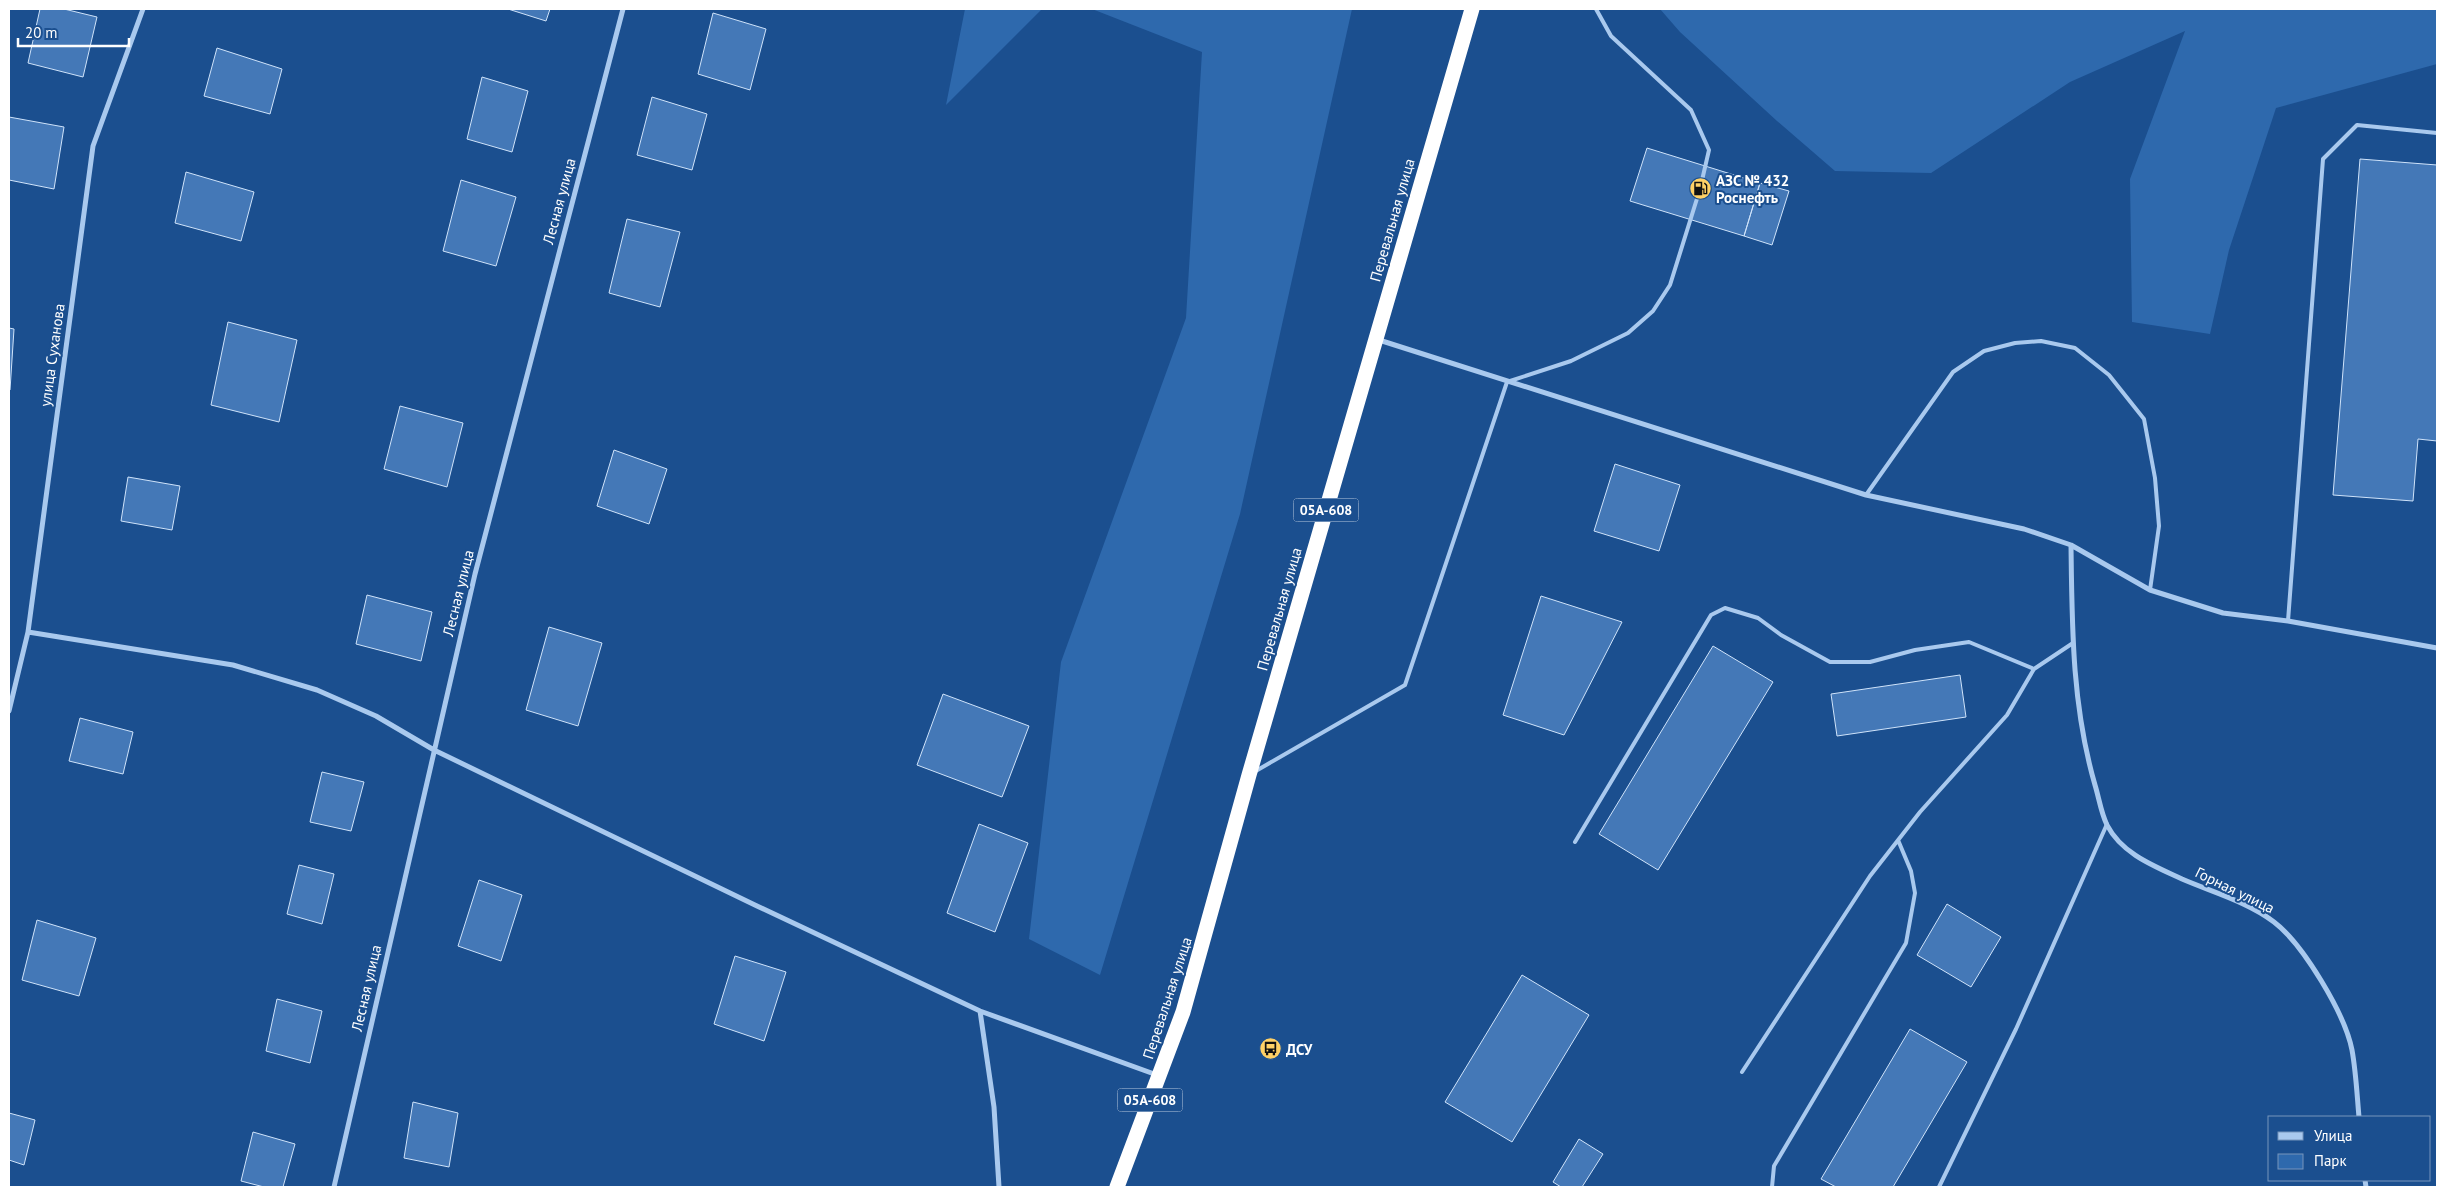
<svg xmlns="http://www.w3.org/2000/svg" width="2446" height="1196" font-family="'PT Sans',sans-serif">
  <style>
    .green { fill: #2e69ad }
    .building { fill: #4478b7; stroke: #cfe3fa }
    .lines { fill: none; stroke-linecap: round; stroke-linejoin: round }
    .lane { stroke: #a9c9ee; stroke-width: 4 }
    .street { stroke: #a9c9ee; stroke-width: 5 }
    .highway { stroke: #fff; stroke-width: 15 }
    .labels { text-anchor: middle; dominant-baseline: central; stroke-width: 4; stroke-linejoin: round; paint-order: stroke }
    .shield { fill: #1b4f8f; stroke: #bbcadd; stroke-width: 1 }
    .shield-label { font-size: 14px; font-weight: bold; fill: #fff }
    .poi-label { font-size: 15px; font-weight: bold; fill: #fff; stroke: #1b4f8f; text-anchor: start }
    .street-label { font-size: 15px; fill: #fff; stroke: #1b4f8f }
  </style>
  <rect width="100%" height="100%" fill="#1b4f8f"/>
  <path class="green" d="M965 9H1042L946 105Z
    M1092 9H1352L1240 514 1100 975 1029 939 1061 662 1186 318 1202 52Z
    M1660 9H2437V64L2276 108 2229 250 2210 334 2132 322 2130 179 2185 31 2070 82 1931 173 1835 171 1777 121 1680 32Z"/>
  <path class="building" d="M40 9H64L97 17 83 77 28 63Z
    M508 9H550L546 21Z
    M713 13 766 29 750 90 698 74Z
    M217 48 282 69 270 114 204 96Z
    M482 77 528 91 512 152 467 139Z
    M652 97 707 114 692 170 637 155Z
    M9 117 64 127 54 189 9 180Z
    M1647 148 1760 183 1744 236 1630 201Z
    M2360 159 2437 165V441L2418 439 2413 501 2333 495Z
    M186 172 254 192 241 241 175 223Z
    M461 180 516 197 496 266 443 251Z
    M1760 183 1789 191 1772 245 1744 236Z
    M627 219 680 232 660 307 609 293Z
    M228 322 297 340 279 422 211 405Z
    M9 328 14 329 10 390H9Z
    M400 406 463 423 447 487 384 469Z
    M614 450 667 469 649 524 597 506Z
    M1615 464 1680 485 1659 551 1594 531Z
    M128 477 180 486 172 530 121 521Z
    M367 595 432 612 421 661 356 644Z
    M1541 596 1622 622 1564 735 1503 715Z
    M549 627 602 643 578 726 526 710Z
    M1713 646 1773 682 1658 870 1599 834Z
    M1960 675 1966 717 1837 736 1831 694Z
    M943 694 1029 726 1002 797 917 765Z
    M80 718 133 732 123 774 69 761Z
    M322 772 364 782 351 831 310 822Z
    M979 824 1028 843 995 932 947 913Z
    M299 865 334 874 322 924 287 914Z
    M479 880 522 895 501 961 458 946Z
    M1947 904 2001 937 1971 987 1917 955Z
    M37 920 96 938 79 996 22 980Z
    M735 956 786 972 764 1041 714 1024Z
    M1522 975 1589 1015 1512 1142 1445 1102Z
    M277 999 322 1011 310 1063 266 1051Z
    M1910 1029 1967 1062 1893 1187H1836L1821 1179Z
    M413 1102 458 1113 449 1167 404 1158Z
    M9 1113 35 1120 24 1165 9 1160Z
    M253 1132 295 1144 283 1187H264L241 1181Z
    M1579 1139 1603 1154 1582 1187H1561L1553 1182Z"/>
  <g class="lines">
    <path class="lane" d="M1866 495 1953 372 1984 351 2015 343 2041 341 2075 348 2109 375 2144 419 2155 478 2159 526 2150 590
      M2288 621 2323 159 2357 125 2437 133
      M1254 772 1405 685 1507 382 1571 361 1628 333 1653 311 1670 285 1700 189 1709 150 1691 110 1611 36 1596 9
      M1575 842 1711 615 1725 608 1758 618 1781 635 1830 662H1870L1915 650 1969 642 2034 669
      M1742 1072 1870 876 1920 812 2007 715 2034 669 2073 643
      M1772 1187 1774 1166 1906 943 1915 893 1911 871 1898 840
      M1939 1187 2016 1029 2107 824"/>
    <path class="street" d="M1379 340 1866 495 2024 529 2071 545 2150 590 2223 613 2288 621 2437 648
      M2071 545C2072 627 2072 706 2095 785 2099 798 2101 813 2107 825 2122 854 2154 866 2182 879 2212 892 2248 902 2274 922 2303 944 2345 1014 2352 1050 2356 1072 2357 1095 2359 1117
      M28 632 233 665 317 690 376 716 434 750 757 906 980 1011 1157 1075
      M9 711 28 632 93 146 143 9
      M980 1011 994 1107 999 1187
      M2365 1180 2366 1187
      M334 1187 475 574 623 9"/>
    <path class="highway" d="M1117 1187 1183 1012 1249 775 1472 9"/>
  </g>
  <defs>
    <symbol id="fuel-disc" viewBox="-11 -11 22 22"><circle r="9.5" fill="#ffd166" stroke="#1b4f8f"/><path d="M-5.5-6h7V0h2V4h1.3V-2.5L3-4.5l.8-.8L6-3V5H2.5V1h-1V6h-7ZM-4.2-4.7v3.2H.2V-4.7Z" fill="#111"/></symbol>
    <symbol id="bus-disc" viewBox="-11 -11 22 22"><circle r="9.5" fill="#ffd166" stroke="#1b4f8f"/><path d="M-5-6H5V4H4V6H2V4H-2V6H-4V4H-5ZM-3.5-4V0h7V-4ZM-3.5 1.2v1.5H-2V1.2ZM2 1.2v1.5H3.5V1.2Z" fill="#111"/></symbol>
  </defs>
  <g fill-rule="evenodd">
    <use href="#fuel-disc" x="1688" y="176" width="25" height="25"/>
    <use href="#bus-disc" x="1258" y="1036" width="25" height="25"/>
  </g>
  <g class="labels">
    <g class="shield">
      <rect x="1293.5" y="498.5" width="65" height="23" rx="4"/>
      <rect x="1117.5" y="1088.5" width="65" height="23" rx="4"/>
    </g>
    <g class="shield-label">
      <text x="1326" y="510">05А-608</text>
      <text x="1150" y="1100">05А-608</text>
    </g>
    <g class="poi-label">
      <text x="1716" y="180">АЗС № 432<tspan x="1716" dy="17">Роснефть</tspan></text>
      <text x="1286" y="1049">ДСУ</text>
    </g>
    <g class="street-label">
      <text transform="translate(559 201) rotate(-75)">Лесная улица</text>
      <text transform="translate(1392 220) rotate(-74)">Перевальная улица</text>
      <text transform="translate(52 355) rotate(-82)">улица Суханова</text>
      <text transform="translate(458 593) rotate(-76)">Лесная улица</text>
      <text transform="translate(1279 609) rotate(-74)">Перевальная улица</text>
      <text transform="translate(2235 890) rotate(26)">Горная улица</text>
      <text transform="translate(366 988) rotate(-77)">Лесная улица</text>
      <text transform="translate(1167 998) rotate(-72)">Перевальная улица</text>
    </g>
  </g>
  <rect width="2446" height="1196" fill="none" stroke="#ffffff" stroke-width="20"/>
  <rect x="2268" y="1116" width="162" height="65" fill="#1b4f8f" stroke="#7695bc"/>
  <rect x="2278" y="1132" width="25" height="8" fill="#a9c9ee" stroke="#7695bc"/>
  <text x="2314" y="1141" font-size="15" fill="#ffffff">Улица</text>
  <rect x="2278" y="1154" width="25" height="15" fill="#2e69ad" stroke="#7695bc"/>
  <text x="2314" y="1166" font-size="15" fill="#ffffff">Парк</text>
  <path d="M18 38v8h111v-8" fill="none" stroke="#ffffff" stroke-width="2.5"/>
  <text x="25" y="38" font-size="15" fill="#ffffff" stroke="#1b4f8f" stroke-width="4" paint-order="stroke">20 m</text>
</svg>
